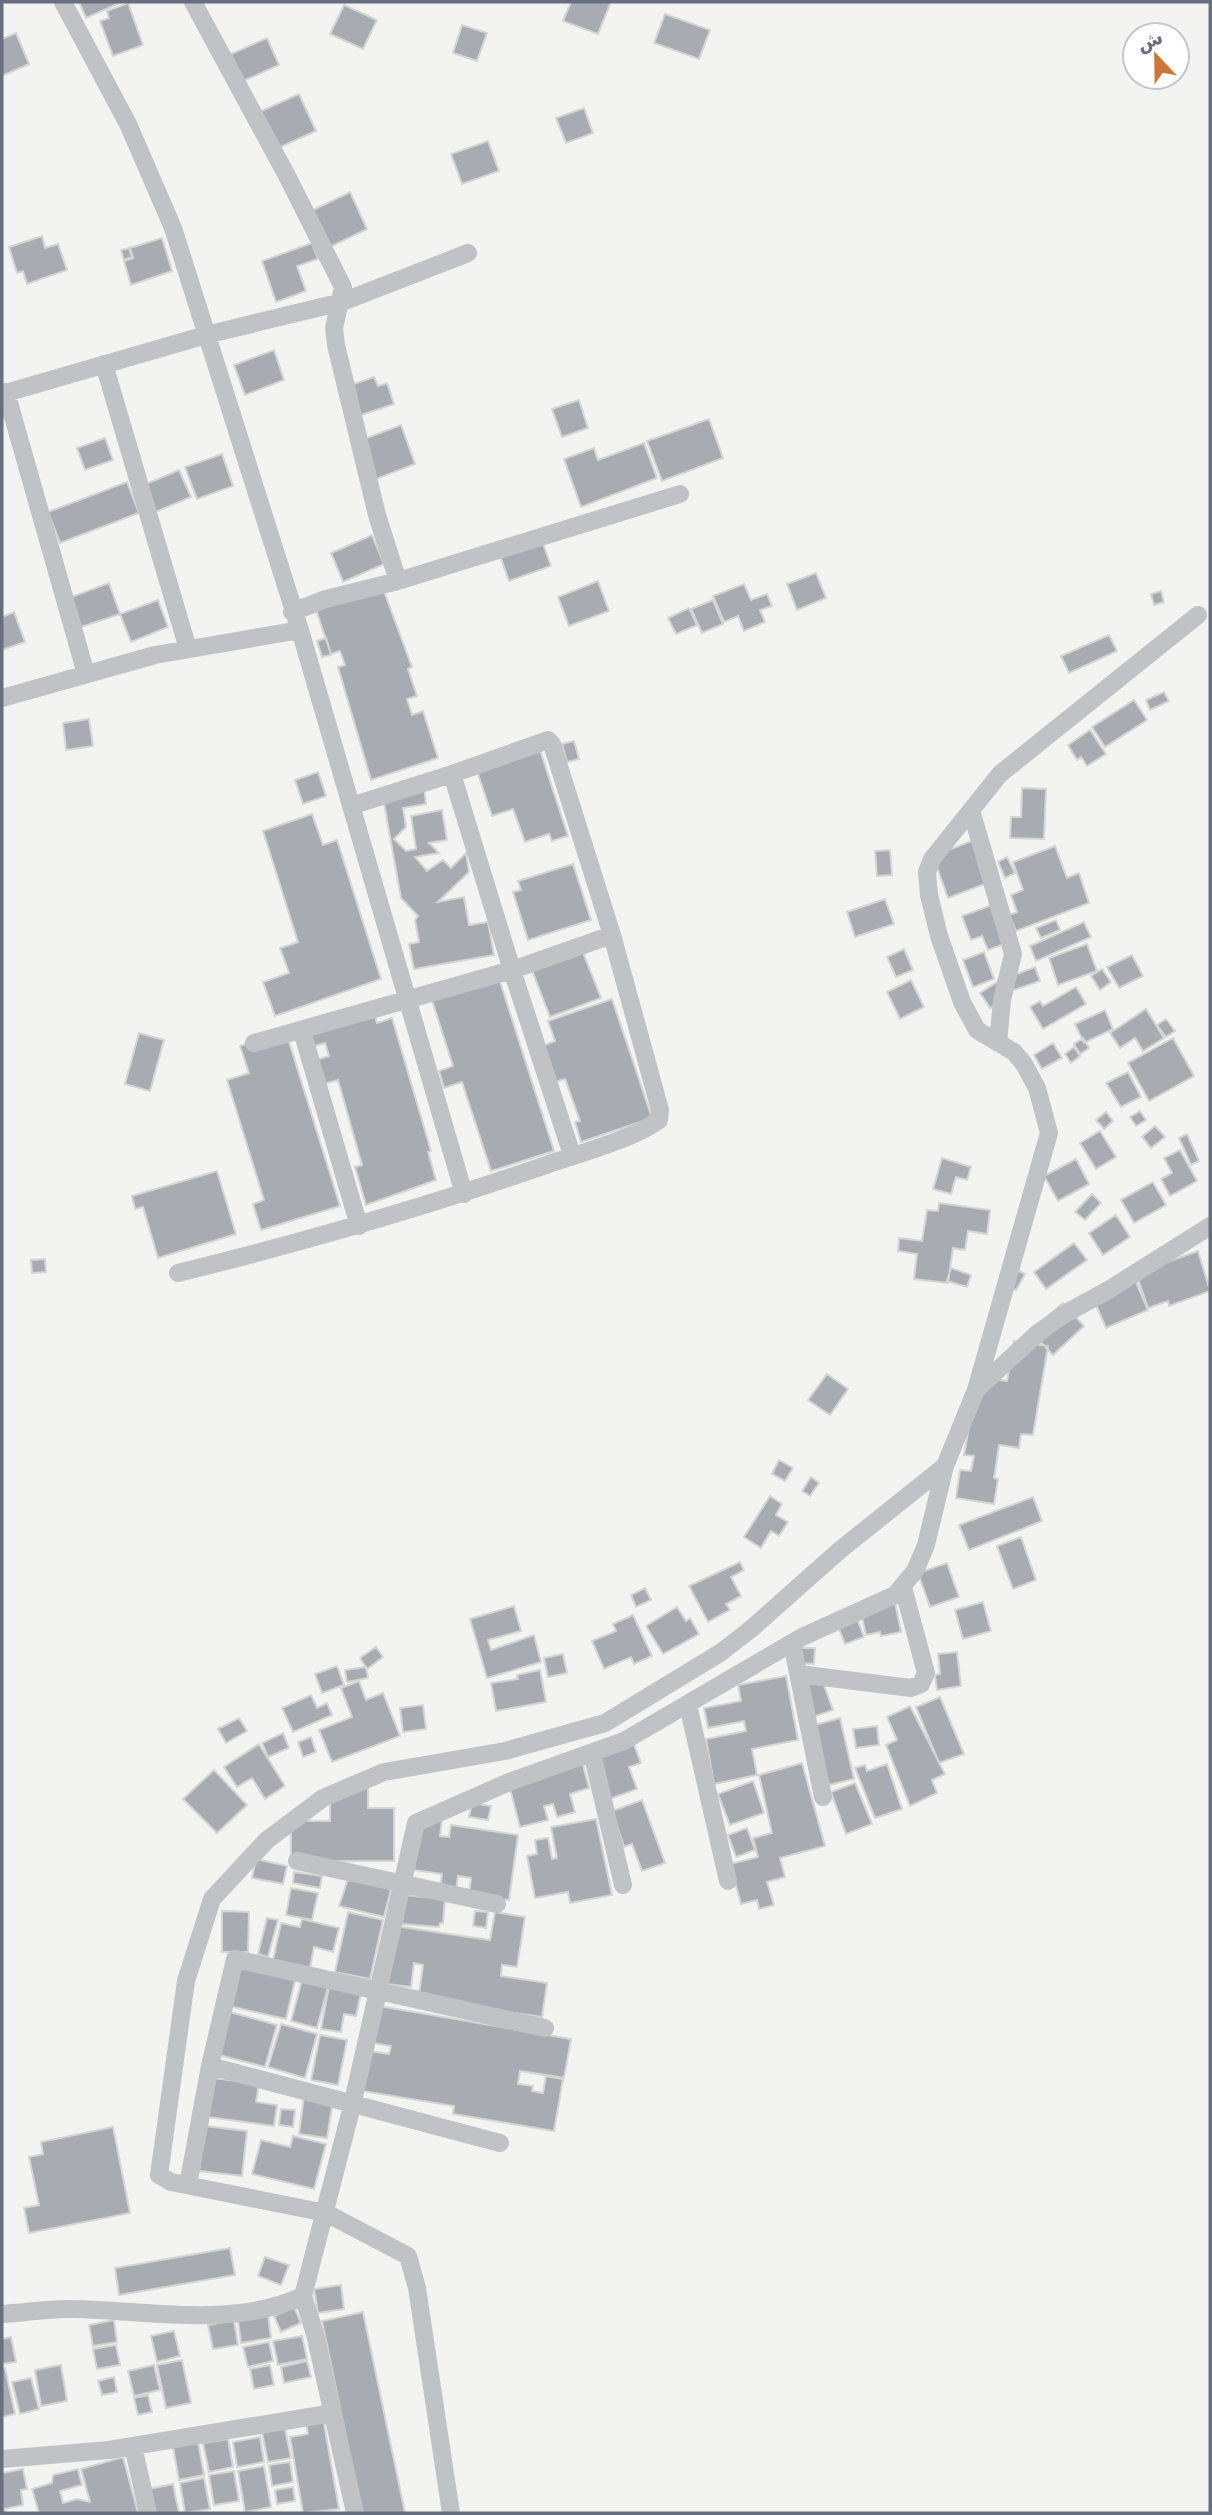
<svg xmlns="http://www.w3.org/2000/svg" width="1212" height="2515" font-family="'DejaVu Sans','Noto Naskh Arabic',sans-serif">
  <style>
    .building { fill: #a8acb2; stroke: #d5d5d4; stroke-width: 2 }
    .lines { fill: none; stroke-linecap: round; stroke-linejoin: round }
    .minor { stroke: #c0c2c5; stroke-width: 18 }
  </style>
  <rect width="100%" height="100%" fill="#f3f4f1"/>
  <path class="building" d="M79 2H122L86 18Z
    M571 2H611L598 34 563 21Z
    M128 3 143 45 113 56 100 21 109 18 107 11Z
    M344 5 377 20 363 49 330 34Z
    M665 14 710 30 699 59 654 43Z
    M462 25 487 33 477 61 453 53Z
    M16 33 29 64 2 76V39Z
    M267 38 279 65 243 81 231 54Z
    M299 94 316 131 276 149 259 112Z
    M584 108 593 133 566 143 556 118Z
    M488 141 499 171 462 184 451 154Z
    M350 192 367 229 328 248 311 211Z
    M42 236 45 248 58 244 67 270 27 284 23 271 17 273 9 247Z
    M162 238 172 271 131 285 124 261 133 258 130 248Z
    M312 243 318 259 297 266 306 291 276 302 262 261Z
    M129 248 132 257 124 260 121 250Z
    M274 350 284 380 245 395 234 365Z
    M374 377 378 386 387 383 394 404 352 418 342 388Z
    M579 400 588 428 562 437 552 409Z
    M709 419 723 458 662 481 647 441Z
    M401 425 415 464 371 481 356 442Z
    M105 438 113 460 85 470 77 448Z
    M644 443 657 478 581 507 564 459 594 448 598 460Z
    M222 454 233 486 197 499 185 467Z
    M179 470 191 497 153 513 141 486Z
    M127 482 139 513 60 543 48 512Z
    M372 535 384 564 343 582 331 553Z
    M540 535 551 566 509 581 498 550Z
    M816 573 826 598 797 610 787 584Z
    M598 581 609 611 569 626 558 597Z
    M109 583 120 614 81 627 71 597Z
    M744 584 751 600 767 594 772 606 760 610 765 622 744 631 738 616 724 622 713 596Z
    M382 586 412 667 408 669 417 696 407 699 412 715 423 711 438 758 371 780 338 667 345 665 340 651 331 654 312 598Z
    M1161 591 1164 602 1154 605 1151 594Z
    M158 600 168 627 131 642 120 614Z
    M713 600 723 624 702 633 691 609Z
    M689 608 697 625 676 634 668 618Z
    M14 612 25 642 2 650V617Z
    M1109 635 1117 651 1069 673 1061 656Z
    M326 638 331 655 322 657 317 641Z
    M1164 692 1169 701 1150 710 1146 700Z
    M1134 700 1147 720 1105 747 1092 727Z
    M89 719 93 746 66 750 63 723Z
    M1090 730 1106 754 1087 766 1081 757 1077 760 1068 745Z
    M574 741 579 759 567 762 562 744Z
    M540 750 568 836 552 841 549 834 525 842 513 809 492 816 477 771Z
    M318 772 326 796 303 804 295 780Z
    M424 787 426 804 403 808 406 827 394 839 406 851 416 849 411 816 442 810 447 840 429 843 439 853 415 857 427 871 443 860 451 868 466 853 469 872 438 902 464 897 469 925 488 922 494 955 414 969 409 944 419 942 415 920 418 916 401 898 384 803Z
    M1022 788 1046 789 1044 839 1010 838 1011 817H1021Z
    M312 814 323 845 337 840 381 979 275 1016 263 982 289 973 280 948 298 942 263 831Z
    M974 840 990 882 948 898 933 856Z
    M1055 846 1067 878 1079 873 1089 903 1016 931 1009 915 1017 912 1011 895 1023 890 1013 862Z
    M890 850 892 875 877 876 875 851Z
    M1007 857 1015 873 1005 878 998 862Z
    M573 864 591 920 528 940 513 892 521 890 518 881Z
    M885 899 894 924 855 937 847 912Z
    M992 905 1007 943 988 950 982 936 971 940 962 916Z
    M1056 920 1060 930 1041 938 1036 928Z
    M1084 922 1091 937 1036 961 1030 946Z
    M1087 944 1097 971 1058 985 1049 958Z
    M580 945 601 998 550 1017 530 965Z
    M904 949 913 970 896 977 887 957Z
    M984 952 994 979 973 987 963 960Z
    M1132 955 1143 976 1119 988 1107 967Z
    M1035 967 1040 981 1014 990 1009 977Z
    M1102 969 1111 982 1100 990 1091 976Z
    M497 972 554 1151 491 1171 462 1082 444 1088 439 1071 453 1066 430 994Z
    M911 980 924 1007 900 1019 887 992Z
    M997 982 1007 997 990 1008 980 993Z
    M1076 987 1086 1004 1043 1029 1030 1007 1040 1001 1043 1006Z
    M612 999 652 1118 581 1142 575 1122 580 1121 565 1079 555 1082 542 1046 555 1041 548 1021Z
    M372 1006 377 1023 392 1018 431 1151 428 1152 436 1180 366 1205 355 1167 362 1165 338 1080 323 1084 315 1060 329 1056 325 1043 308 1048 301 1027Z
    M1146 1009 1164 1038 1143 1051 1135 1038 1120 1048 1110 1033Z
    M1105 1010 1113 1029 1084 1043 1075 1024Z
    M1166 1019 1175 1031 1166 1037 1157 1025Z
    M286 1032 340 1206 261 1230 253 1204 264 1200 227 1080 249 1073 240 1046Z
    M139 1033 164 1040 150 1091 125 1084Z
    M1083 1038 1089 1048 1080 1054 1074 1044Z
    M1173 1038 1194 1076 1149 1101 1128 1063Z
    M1053 1043 1062 1058 1042 1069 1034 1055Z
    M1074 1047 1080 1056 1071 1063 1065 1054Z
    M1128 1072 1141 1097 1121 1107 1106 1083Z
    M1140 1111 1146 1120 1136 1126 1130 1117Z
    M1106 1112 1113 1121 1104 1129 1096 1120Z
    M1155 1126 1165 1137 1151 1148 1142 1137Z
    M1100 1131 1116 1157 1096 1169 1080 1143Z
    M1187 1134 1199 1161 1191 1165 1179 1138Z
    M1180 1150 1197 1181 1170 1196 1161 1179 1172 1173 1164 1158Z
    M942 1158 971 1167 967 1180 956 1177 951 1194 933 1189Z
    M1076 1159 1089 1184 1058 1201 1044 1176Z
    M217 1171 236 1234 158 1258 143 1207 135 1209 132 1196Z
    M1153 1182 1166 1205 1134 1223 1121 1200Z
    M1092 1194 1101 1203 1085 1220 1075 1212Z
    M939 1203 990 1210 987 1234 968 1231 965 1250 953 1248 948 1283 914 1279 917 1254 898 1251 899 1238 922 1241 927 1210 938 1211Z
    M1116 1215 1130 1237 1103 1255 1089 1233Z
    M1074 1243 1087 1260 1046 1289 1034 1272Z
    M1198 1251 1210 1291 1169 1306 1168 1301 1148 1308 1136 1273Z
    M45 1259 46 1272 32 1273 31 1260Z
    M951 1268 971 1275 967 1287 947 1281Z
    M1017 1270 1025 1274 1016 1290 1009 1287Z
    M1135 1280 1148 1310 1106 1328 1093 1298Z
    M1063 1303 1084 1326 1053 1355 1031 1332Z
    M1014 1341 1048 1346 1033 1435 1021 1434 1019 1448 999 1445 994 1478 998 1479 994 1504 956 1498 960 1470 971 1471 974 1456 964 1455 978 1376 1007 1381Z
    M827 1374 848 1389 830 1415 808 1400Z
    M779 1460 793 1468 785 1481 772 1474Z
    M811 1477 819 1483 810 1496 802 1491Z
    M770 1496 782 1504 776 1515 788 1522 779 1536 771 1531 761 1548 744 1537Z
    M1033 1497 1042 1521 969 1550 959 1525Z
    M1021 1537 1036 1580 1013 1589 997 1546Z
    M740 1562 744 1570 731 1577 741 1596 726 1604 730 1610 708 1622 689 1586Z
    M947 1563 959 1597 930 1607 918 1573Z
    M645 1588 651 1600 636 1607 631 1595Z
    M894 1597 901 1632 881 1636 880 1632 866 1635 860 1608Z
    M983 1602 991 1631 963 1639 955 1610Z
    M514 1606 521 1631 488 1640 491 1650 534 1635 541 1662 487 1678 470 1619Z
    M677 1607 686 1621 690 1618 699 1634 663 1654 646 1626Z
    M854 1611 864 1637 845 1644 835 1619Z
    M633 1615 652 1656 634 1664 631 1657 604 1669 592 1641 616 1631 613 1624Z
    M376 1647 383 1657 367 1669 360 1658Z
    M800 1648H815L814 1664 800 1663Z
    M957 1652 961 1686 937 1690 935 1675 940 1674 938 1654Z
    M563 1654 567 1673 548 1677 544 1658Z
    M337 1666 344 1685 322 1693 315 1674Z
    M366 1667 368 1678 347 1682 345 1670Z
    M540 1670 546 1702 496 1711 491 1683 518 1679 517 1675Z
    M786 1676 798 1740 752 1749 757 1775 714 1784 706 1739 746 1731 744 1721 708 1728 704 1708 741 1701 738 1685Z
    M821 1677 833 1710 813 1717 802 1684Z
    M359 1681 366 1700 383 1693 400 1736 332 1762 319 1730 352 1717 341 1688Z
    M311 1695 317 1708 327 1703 332 1715 293 1732 282 1708Z
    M940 1697 964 1754 939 1763 916 1707Z
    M423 1705 426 1729 403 1732 400 1708Z
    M910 1706 945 1774 932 1780 937 1793 910 1806 886 1745 897 1740 887 1717Z
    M239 1718 247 1731 226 1743 218 1729Z
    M840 1718 854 1779 825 1786 811 1726Z
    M877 1726 879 1745 856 1748 853 1729Z
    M283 1733 289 1748 268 1757 262 1743Z
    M311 1737 316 1752 303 1757 298 1742Z
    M633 1742 641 1763 629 1767 637 1789 610 1799 594 1756Z
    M259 1744 285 1786 265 1799 252 1778 237 1787 224 1767Z
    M581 1757 589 1788 570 1794 575 1812 557 1817 553 1804 544 1806 548 1820 520 1827 507 1777Z
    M802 1763 825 1846 780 1858 785 1877 767 1882 774 1905 759 1909 757 1900 741 1904 730 1864 758 1857 753 1838 772 1833 759 1775Z
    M887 1764 902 1809 875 1818 855 1768 865 1765 867 1771Z
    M214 1770 247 1805 217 1833 183 1799Z
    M753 1781 764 1813 730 1825 718 1794Z
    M855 1783 872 1824 846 1834 831 1792Z
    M330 1788H368V1808H394V1861H291V1821H330Z
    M642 1800 665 1863 642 1871 632 1844 624 1847 616 1822 607 1813Z
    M472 1803 491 1806 488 1820 469 1817Z
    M421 1816 442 1819 440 1836 449 1837 451 1825 518 1835 509 1900 469 1895 471 1878 458 1876 456 1890 440 1888 442 1874 414 1870Z
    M596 1819 612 1895 570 1903 568 1892 535 1898 527 1856 537 1854 535 1840 548 1838 552 1859 557 1858 551 1827Z
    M747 1828 755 1850 736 1857 728 1835Z
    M256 1859 287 1866 283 1884 252 1878Z
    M294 1872 322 1876 320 1888 293 1883Z
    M348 1879 391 1889 384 1917 339 1906Z
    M291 1888 318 1893 312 1920 286 1915Z
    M405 1895 445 1899 443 1923H440L439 1927 402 1924Z
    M222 1911 249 1912 248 1952H222Z
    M475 1911 488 1912 486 1928 473 1926Z
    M348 1912 383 1920 370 1979 335 1972Z
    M495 1912 525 1917 517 1967 502 1965 501 1976 547 1983 542 2017 474 2007 419 1994 423 1965 414 1963 411 1987 386 1984 395 1926 490 1940Z
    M267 1918 278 1920 268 1957 258 1954Z
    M302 1919 339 1928 333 1952 314 1947 310 1968 273 1960 281 1923 300 1927Z
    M239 1963 296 1976 286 2019 229 2006Z
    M302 1980 328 1987 317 2028 291 2021Z
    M329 1986 361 1993 356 2016 344 2014 341 2032 321 2029Z
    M379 2006 571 2039 564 2078 520 2071 518 2084 533 2086 532 2091 543 2093 546 2076 563 2079 554 2131 453 2114 454 2106 356 2090 363 2050 389 2054 391 2046 373 2043Z
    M230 2012 277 2025 265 2067 219 2055Z
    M281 2024 317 2034 305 2078 268 2067Z
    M320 2035 347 2040 338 2085 311 2080Z
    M213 2078 259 2084 256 2102 277 2105 274 2126 208 2117Z
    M304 2096 333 2101 327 2138 299 2134Z
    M281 2109 295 2110 293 2127 279 2125Z
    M205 2126 247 2131 242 2176 199 2171Z
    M113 2127 130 2213 29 2233 24 2208 39 2205 29 2157 43 2154 41 2142Z
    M293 2136 326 2144 314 2189 252 2174 261 2140 290 2147Z
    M230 2248 235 2275 119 2295 115 2268Z
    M265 2257 289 2265 281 2285 258 2276Z
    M341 2285 344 2309 318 2313 314 2289Z
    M294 2307 301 2323 281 2332 274 2316Z
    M363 2312 405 2513H356L345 2432 322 2321Z
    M268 2315 271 2338 241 2343 238 2320Z
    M114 2320 117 2342 93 2346 89 2325Z
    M234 2320 238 2345 213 2349 208 2325Z
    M174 2331 180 2356 157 2362 151 2336Z
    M302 2336 307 2359 278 2365 273 2341Z
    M11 2337 16 2362 2 2364V2339Z
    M269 2342 273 2361 248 2367 243 2347Z
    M116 2345 120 2365 97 2369 93 2349Z
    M182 2360 191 2403 166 2408 157 2365Z
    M307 2361 311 2377 284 2383 281 2367Z
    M61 2365 67 2401 41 2406 35 2370Z
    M154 2365 160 2390 134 2396 128 2371Z
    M270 2365 274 2385 254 2389 250 2369Z
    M5 2368 15 2414 2 2417V2369Z
    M114 2377 117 2392 102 2395 98 2381Z
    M31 2378 39 2409 20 2414 12 2382Z
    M148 2395 152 2412 138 2415 134 2398Z
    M323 2418 339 2509 303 2513 290 2437 308 2434 306 2421Z
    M285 2428 291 2458 268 2462 262 2432Z
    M260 2437 264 2462 237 2467 233 2442Z
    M228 2439 233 2467 209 2472 203 2443Z
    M198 2442 204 2475 179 2480 173 2447Z
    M123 2457 138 2513H39L32 2489 52 2483 53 2475 78 2469 82 2485 60 2491 63 2503 77 2499 90 2502 81 2469Z
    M290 2462 293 2482 272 2486 269 2465Z
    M264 2466 271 2507 245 2512 238 2471Z
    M23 2469 27 2489 21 2490 23 2505 5 2509 6 2513H2V2473Z
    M234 2471 239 2501 214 2505 209 2475Z
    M204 2478 210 2509 185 2513 180 2483Z
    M173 2484 179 2513H154L149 2489Z
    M293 2487 295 2501 277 2504 275 2490Z"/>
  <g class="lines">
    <path class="minor" d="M63 2 128 124 173 228 300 630 464 1194
      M193 2 286 174 343 287 334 328 336 345 377 515 398 581
      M104 364 188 649
      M6 392 86 674
      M2 394 206 335 342 302 468 253
      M292 612 326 599 398 581 680 494
      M2 698 155 655 300 630
      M452 774 548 740 552 744 612 935 512 970 572 1155
      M971 810 1013 954 1002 1000 998 1043
      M302 1031 359 1226
      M254 1043 512 970 452 774 351 806
      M178 1273C304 1242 423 1208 546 1165 577 1154 634 1139 659 1120L660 1110 612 935
      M976 1390 1049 1133 1037 1088 1024 1064 1014 1052 977 1030 962 1002 939 936 929 895 927 872 932 859 1000 774 1198 615
      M792 1643 823 1797
      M798 1674 911 1688 921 1684 926 1673 903 1587
      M688 1705 728 1881
      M592 1753 623 1885
      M297 1861 497 1904
      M210 2066 500 2143
      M188 2185 210 2066 235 1959 545 2028
      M303 2296 315 2334 355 2513
      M2 2314C25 2313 49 2308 72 2309 147 2310 231 2329 303 2296L352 2106 416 1823 509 1782 624 1741 802 1637 895 1595 915 1571 926 1545 945 1466 976 1390 1038 1333 1063 1315 1110 1289 1210 1226
      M133 2446 148 2513
      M2 2459 109 2450 333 2413
      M451 2513 417 2288 408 2256 326 2213 171 2182 159 2175 186 1981 212 1899 267 1840 323 1798 384 1772 505 1751 605 1723 720 1653 751 1629 840 1550 945 1466"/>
  </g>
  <rect width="1212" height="2515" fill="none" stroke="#676f7e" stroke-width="7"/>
  <g transform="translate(1156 56) rotate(338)"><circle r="33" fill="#ffffff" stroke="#c2c5cb" stroke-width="2"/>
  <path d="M0-5L12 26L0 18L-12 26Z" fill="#ce7537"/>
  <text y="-10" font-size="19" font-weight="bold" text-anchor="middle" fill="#676f7e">ش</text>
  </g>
</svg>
